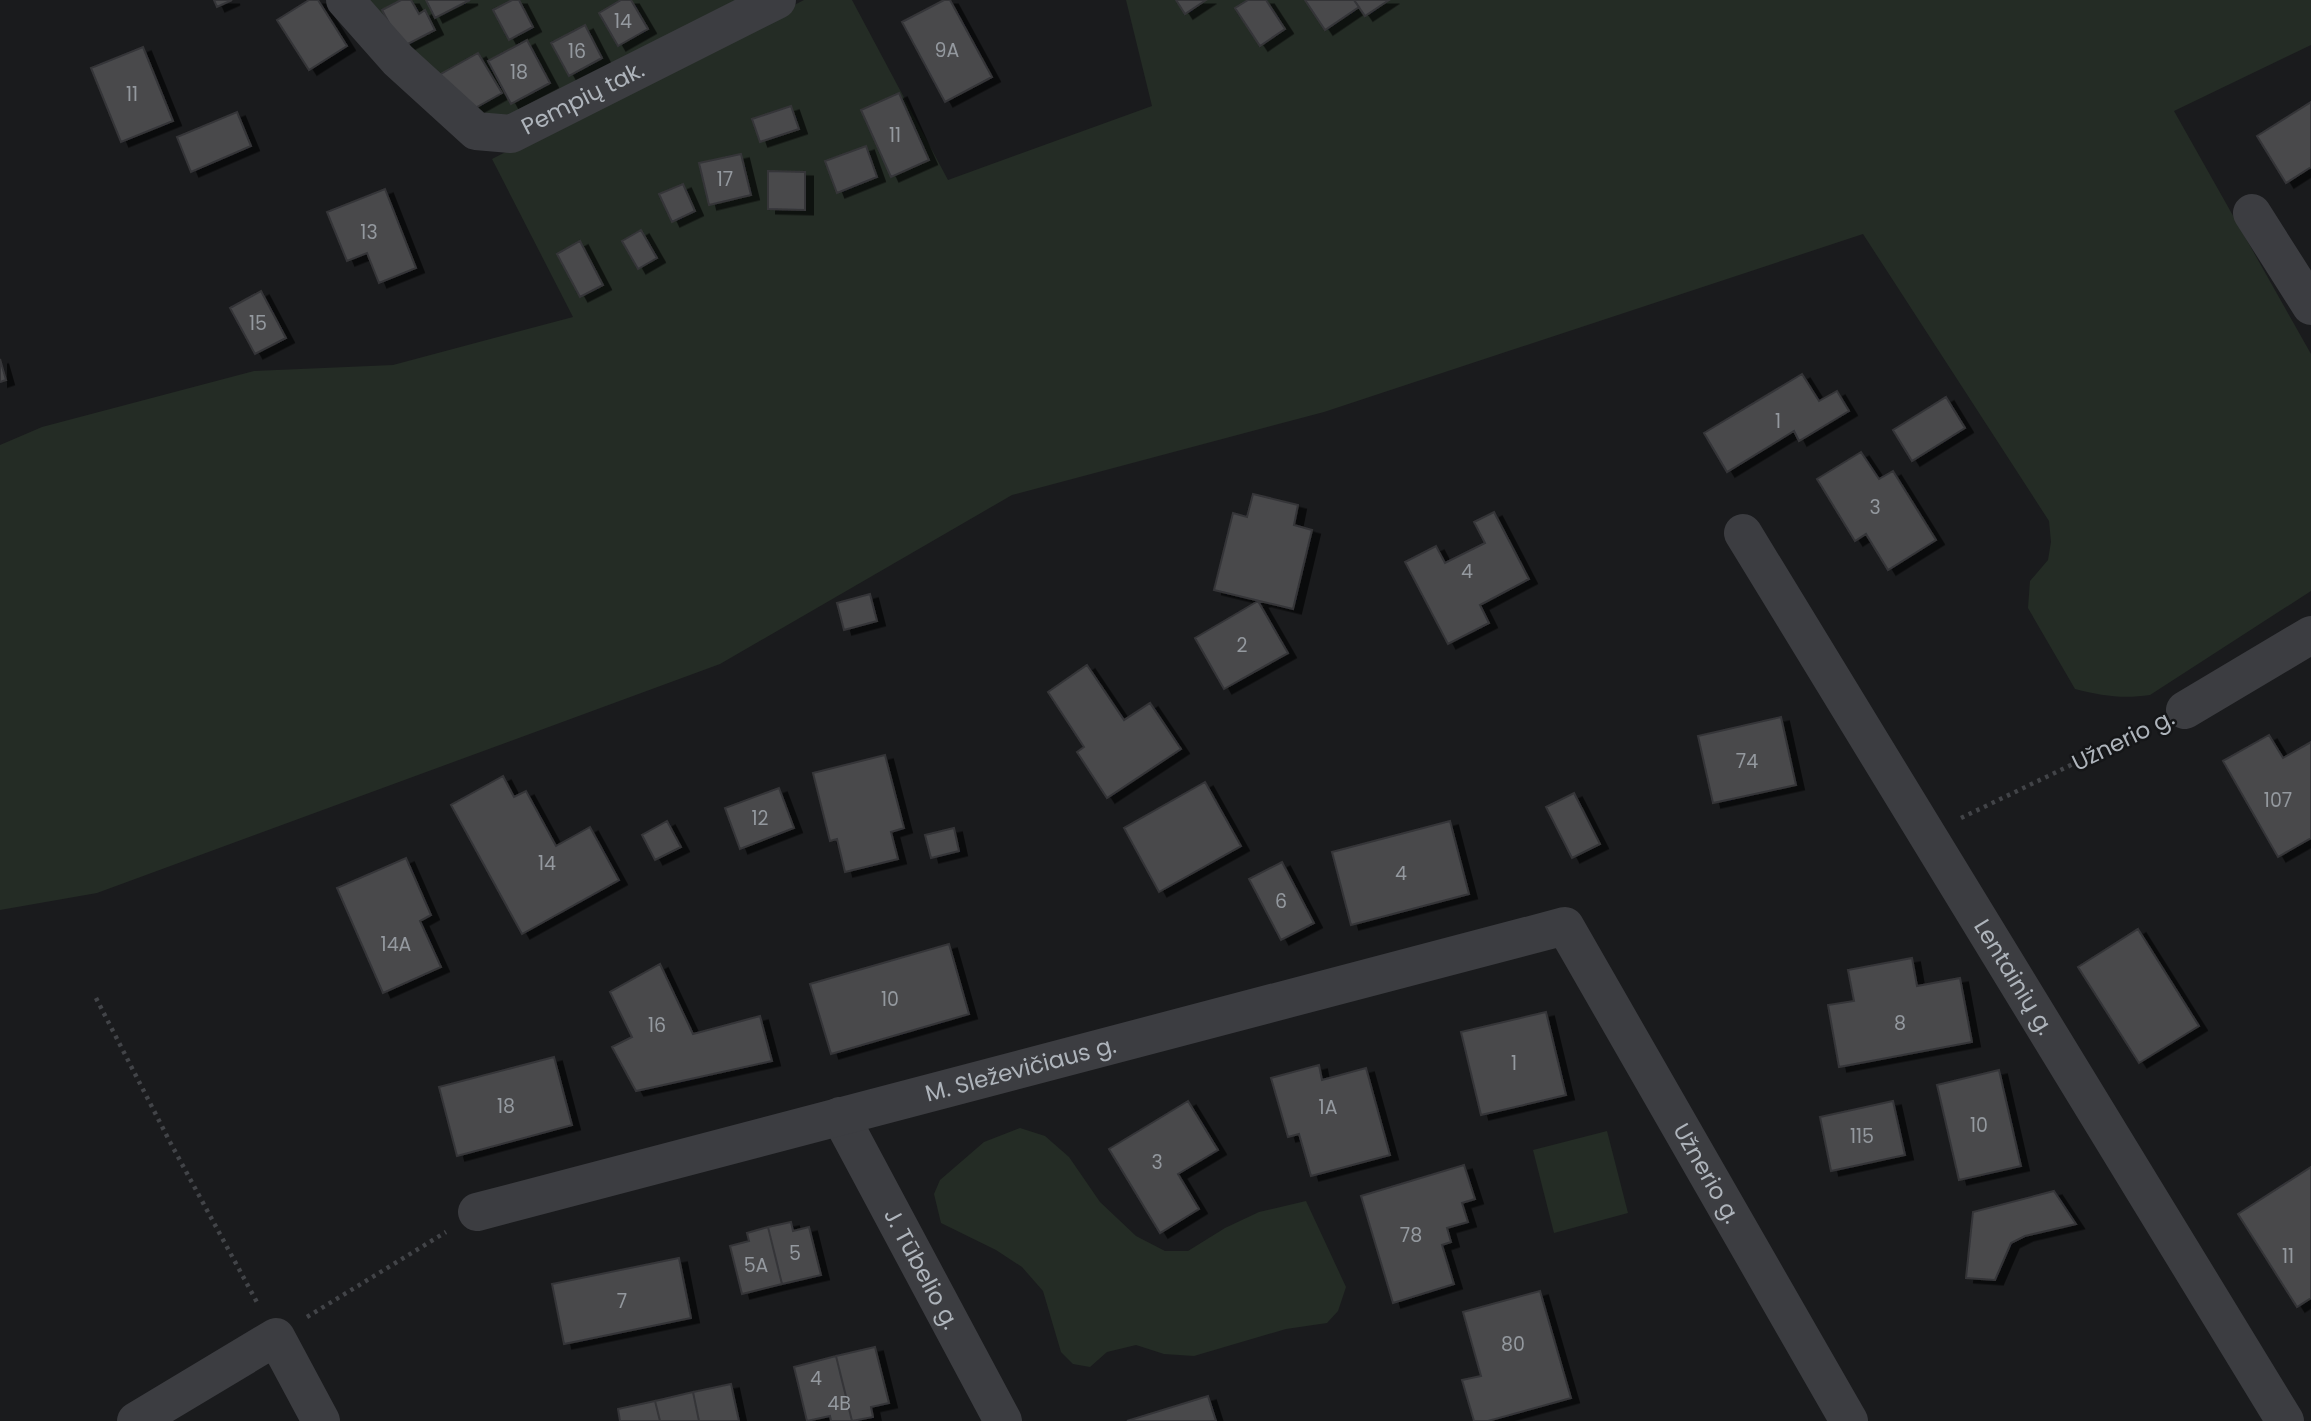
<svg xmlns="http://www.w3.org/2000/svg" width="2311" height="1421" font-family="Poppins,sans-serif">
  <style>
    .green { fill: #242c25 }
    .building { fill: #48494c; stroke: #353538; stroke-width: 2; filter: url(#shadow) }
    .lines { fill: none; stroke-linecap: round; stroke-linejoin: round }
    .path { stroke: #424448; stroke-width: 4.5; stroke-dasharray: 3.5 5; stroke-linecap: butt }
    .street { stroke: #3c3d41; stroke-width: 38 }
    .labels { text-anchor: middle; dominant-baseline: central; stroke-width: 5; stroke-linejoin: round; paint-order: stroke }
    .number-label { font-size: 19px; fill: #94999f }
    .street-label { font-size: 23px; fill: #aeb4bb; stroke: #151618 }
  </style>
  <defs>
    <filter id="shadow"><feDropShadow dx="8" dy="4.5" stdDeviation="0" flood-color="#0009"/></filter>
  </defs>
  <rect width="100%" height="100%" fill="#1a1b1d"/>
  <path class="green" d="M356 0H752L491 123Z
    M804 0H852L948 180 1152 106 1126 0H2311V45L2174 111 2311 354V591L2150 695C2123 699 2102 696 2075 689L2028 608 2030 581 2048 560 2051 542 2049 521 1863 234 1324 412 1012 495 720 664 97 893 0 910V445L42 427 254 371 393 365 573 317 492 159Z
    M1020 1128 1045 1136 1069 1157 1100 1202 1136 1236 1165 1251H1188L1225 1228 1259 1212 1306 1201 1346 1287 1338 1311 1327 1323 1286 1329 1194 1356 1164 1354 1136 1345 1107 1352 1090 1367 1073 1364 1061 1352 1043 1291 1022 1267 996 1250 941 1223 934 1194 940 1180 984 1142Z
    M1607 1131 1628 1213 1554 1233 1533 1150Z"/>
  <path class="building" d="M214 0H232L217 7Z
    M309 0H318L347 46 309 70 277 20Z
    M401 0H411L419 14 425 10 435 30 402 47 382 10Z
    M426 0H470L435 18Z
    M512 0H519L533 27 509 40 493 10Z
    M621 0H631L648 29 618 46 599 13Z
    M944 0H950L992 77 945 102 902 22Z
    M1176 0H1206L1185 14Z
    M1248 0H1266L1285 29 1260 46 1235 8Z
    M1305 0H1354L1359 7 1325 30Z
    M1354 0H1389L1365 16Z
    M585 25 602 58 569 76 551 43Z
    M527 40 550 83 511 104 488 61Z
    M143 47 173 121 121 142 91 68Z
    M478 53 502 93 468 112 439 75Z
    M899 93 929 160 891 177 861 110Z
    M2311 102V167L2286 183 2257 136Z
    M791 106 799 129 760 142 752 119Z
    M237 112 251 146 191 172 177 137Z
    M866 146 877 177 837 193 825 161Z
    M741 154 751 195 709 205 699 163Z
    M768 171 805 172V210L768 209Z
    M683 184 695 211 672 222 659 194Z
    M385 189 416 268 379 283 367 253 347 261 327 212Z
    M641 230 657 258 638 269 622 241Z
    M580 241 603 285 580 297 557 254Z
    M261 291 286 338 255 354 230 308Z
    M0 359 6 380 0 382Z
    M1802 374 1819 401 1837 391 1849 411 1799 441 1794 431 1727 472 1704 433Z
    M1946 397 1965 428 1912 461 1893 430Z
    M1861 452 1879 479 1893 471 1936 540 1888 570 1866 534 1855 541 1817 479Z
    M1253 494 1298 505 1294 525 1312 530 1293 609 1214 590 1233 513 1247 517Z
    M1494 512 1529 579 1480 605 1489 623 1448 644 1405 562 1436 546 1445 563 1485 543 1474 522Z
    M870 594 877 621 844 630 837 603Z
    M1258 601 1288 653 1224 689 1195 638Z
    M1087 665 1124 720 1150 703 1181 749 1107 798 1077 752 1084 747 1048 692Z
    M1781 717 1796 785 1713 803 1698 736Z
    M2269 735 2283 758 2311 742V838L2278 857 2223 761Z
    M885 755 904 828 891 832 898 859 845 872 837 839 830 841 813 773Z
    M503 776 514 797 526 791 556 846 590 827 619 880 522 934 451 805Z
    M1205 782 1241 846 1159 892 1124 828Z
    M779 788 794 828 740 849 725 808Z
    M1574 793 1600 844 1572 858 1546 807Z
    M667 821 681 847 655 860 642 835Z
    M1450 821 1469 894 1351 925 1332 852Z
    M954 828 959 851 931 858 925 835Z
    M406 858 431 915 420 921 441 967 383 993 337 888Z
    M1282 862 1314 923 1281 940 1249 879Z
    M2138 929 2199 1026 2139 1063 2078 967Z
    M949 944 969 1014 831 1054 810 984Z
    M1912 958 1917 986 1960 978 1972 1042 1839 1067 1828 1005 1854 1001 1848 970Z
    M660 964 693 1034 760 1016 772 1061 636 1091 612 1047 632 1037 610 992Z
    M1546 1012 1566 1095 1481 1115 1461 1032Z
    M554 1057 572 1125 457 1156 439 1087Z
    M1319 1065 1322 1080 1366 1068 1390 1155 1311 1176 1299 1134 1288 1137 1271 1078Z
    M1999 1070 2021 1166 1959 1180 1937 1085Z
    M1188 1101 1218 1150 1178 1174 1199 1209 1160 1233 1109 1149Z
    M1893 1101 1905 1155 1831 1171 1820 1117Z
    M1464 1165 1475 1199 1462 1203 1468 1222 1447 1228 1451 1242 1442 1245 1454 1284 1393 1303 1361 1196Z
    M2311 1167V1298L2297 1307 2238 1214Z
    M2054 1191 2076 1224 2025 1236 2011 1243 1995 1280 1966 1278 1973 1212Z
    M791 1222 793 1231 809 1227 821 1275 782 1284 768 1227Z
    M768 1227 782 1284 742 1294 730 1246 749 1241 747 1233Z
    M679 1258 691 1318 564 1344 552 1284Z
    M1540 1291 1571 1398 1488 1421H1474L1462 1380 1481 1376 1463 1312Z
    M875 1347 889 1403 871 1407 873 1417 852 1421 836 1356Z
    M836 1356 852 1421H831L830 1416 807 1421 794 1367Z
    M731 1384 739 1421H699L693 1392Z
    M693 1392 699 1421H660L655 1401Z
    M1208 1396 1216 1421H1127Z
    M655 1401 660 1421H620L618 1409Z"/>
  <g class="lines">
    <path class="path" d="M1961 818 2152 726
      M96 998 170 1142 259 1306
      M307 1317 446 1232"/>
    <g class="street">
      <path id="s1" d="M345 0 398 60 476 131 511 134 777 0"/>
      <path d="M2252 213 2311 306"/>
      <path id="s2" d="M1743 533 2285 1421"/>
      <path d="M2185 710 2311 635"/>
      <path id="s3" d="M840 1116 1003 1421"/>
      <path id="s4" d="M477 1212 1565 926 1849 1421"/>
      <path d="M136 1421 276 1337 321 1421"/>
    </g>
  </g>
  <g class="labels">
    <g class="number-label">
      <text x="623" y="21">14</text>
      <text x="947" y="50">9A</text>
      <text x="577" y="51">16</text>
      <text x="519" y="72">18</text>
      <text x="132" y="94">11</text>
      <text x="895" y="135">11</text>
      <text x="725" y="179">17</text>
      <text x="369" y="232">13</text>
      <text x="258" y="323">15</text>
      <text x="1778" y="421">1</text>
      <text x="1875" y="507">3</text>
      <text x="1467" y="571">4</text>
      <text x="1242" y="645">2</text>
      <text x="1747" y="761">74</text>
      <text x="2278" y="800">107</text>
      <text x="760" y="818">12</text>
      <text x="547" y="863">14</text>
      <text x="1401" y="873">4</text>
      <text x="1281" y="901">6</text>
      <text x="396" y="944">14A</text>
      <text x="890" y="999">10</text>
      <text x="1900" y="1023">8</text>
      <text x="657" y="1025">16</text>
      <text x="1514" y="1063">1</text>
      <text x="506" y="1106">18</text>
      <text x="1328" y="1107">1A</text>
      <text x="1979" y="1125">10</text>
      <text x="1862" y="1136">115</text>
      <text x="1157" y="1162">3</text>
      <text x="1411" y="1235">78</text>
      <text x="795" y="1253">5</text>
      <text x="2288" y="1256">11</text>
      <text x="756" y="1265">5A</text>
      <text x="622" y="1301">7</text>
      <text x="1513" y="1344">80</text>
      <text x="816" y="1378">4</text>
      <text x="839" y="1403">4B</text>
    </g>
    <g class="street-label">
      <text stroke="none"><textPath href="#s1" startOffset="301">Pempių tak.</textPath></text>
      <text transform="translate(2123 740) rotate(-26)">Užnerio g.</text>
      <text stroke="none"><textPath href="#s2" startOffset="520">Lentainių g.</textPath></text>
      <text stroke="none"><textPath href="#s4" startOffset="562">M. Sleževičiaus g.</textPath></text>
      <text stroke="none"><textPath href="#s4" startOffset="1410">Užnerio g.</textPath></text>
      <text stroke="none"><textPath href="#s3" startOffset="173">J. Tūbelio g.</textPath></text>
    </g>
  </g>
</svg>
